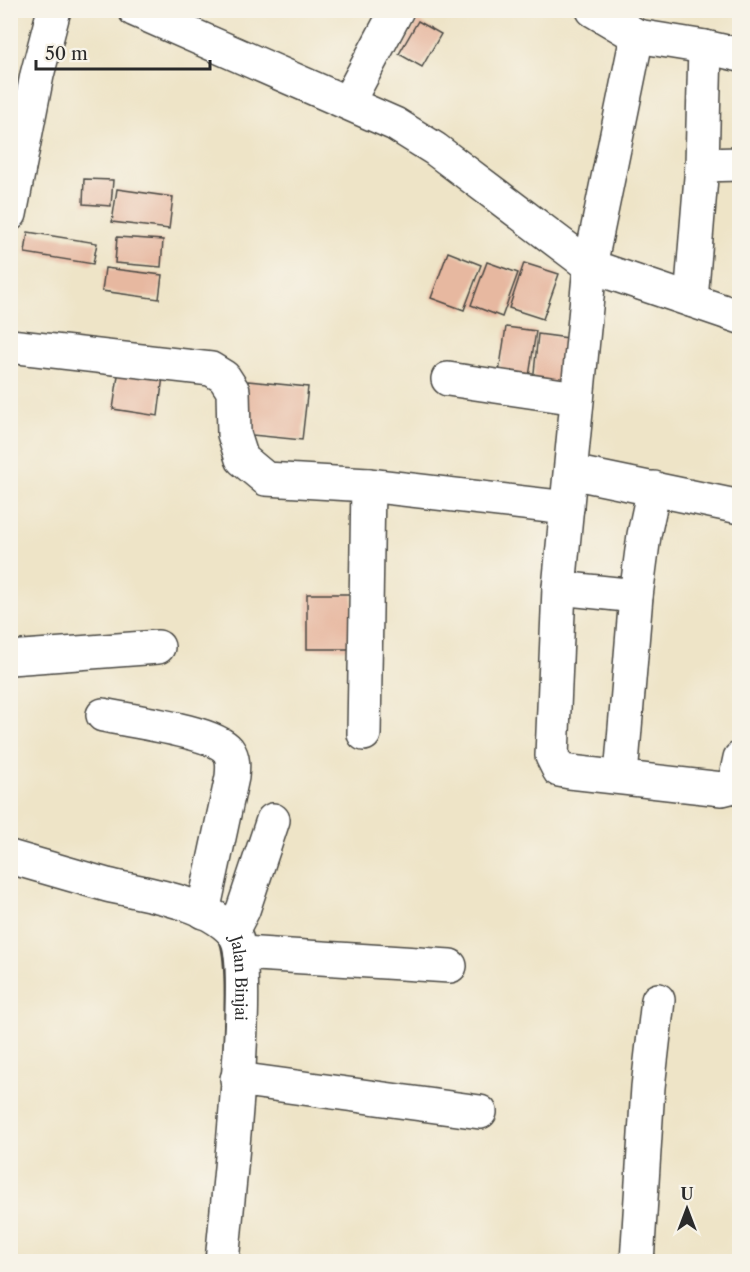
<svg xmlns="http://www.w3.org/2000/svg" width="750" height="1272" font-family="'Libre Caslon Text',serif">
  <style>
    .building { fill: #e7b8a0 }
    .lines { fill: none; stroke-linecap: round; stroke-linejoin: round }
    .minor-casing { stroke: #484742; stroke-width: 36 }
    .minor { stroke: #fff; stroke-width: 33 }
    .labels { text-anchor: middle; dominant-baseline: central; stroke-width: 4.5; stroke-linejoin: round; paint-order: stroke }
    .street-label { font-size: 16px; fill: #2b2b2b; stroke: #f7f3e8 }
  </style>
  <rect width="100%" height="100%" fill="#f7f3e8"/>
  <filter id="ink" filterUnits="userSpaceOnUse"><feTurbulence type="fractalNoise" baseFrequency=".0167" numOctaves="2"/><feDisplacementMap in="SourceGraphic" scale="12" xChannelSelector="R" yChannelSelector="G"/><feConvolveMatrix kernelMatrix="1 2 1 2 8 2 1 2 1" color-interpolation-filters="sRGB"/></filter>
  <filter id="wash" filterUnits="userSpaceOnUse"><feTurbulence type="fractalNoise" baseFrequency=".008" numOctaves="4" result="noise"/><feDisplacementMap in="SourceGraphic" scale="24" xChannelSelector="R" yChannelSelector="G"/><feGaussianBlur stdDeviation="1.35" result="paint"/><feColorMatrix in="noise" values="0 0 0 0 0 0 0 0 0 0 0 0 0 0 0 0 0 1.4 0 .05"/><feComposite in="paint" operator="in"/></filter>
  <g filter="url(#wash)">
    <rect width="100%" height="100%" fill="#eee4c7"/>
    <g id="blocks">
      <path class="building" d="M418 21 441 34 422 67 399 54Z
        M84 179 113 180 111 206 83 204Z
        M117 189 173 197 169 229 112 222Z
        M28 232 97 243 93 264 25 253Z
        M117 237 163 240 161 267 115 263Z
        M448 252 481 265 464 310 431 298Z
        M487 262 518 273 502 317 471 305Z
        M524 263 559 274 543 319 509 308Z
        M105 268 162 275 159 299 102 291Z
        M506 327 536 331 528 383 498 379Z
        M538 334 568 338 563 386 533 382Z
        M119 369 163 376 158 416 113 409Z
        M248 381 308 387 302 440 242 434Z
        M307 594H353V649H307Z"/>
    </g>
  </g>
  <g filter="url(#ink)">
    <use href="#blocks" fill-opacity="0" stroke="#484742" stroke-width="1.5"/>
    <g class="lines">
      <defs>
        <g id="minor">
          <path d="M135 10 395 124 435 149 590 266 740 317"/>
          <path d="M593 10 637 36 590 266 559 588 552 756 559 770 570 772 722 789 734 786 740 758"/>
          <path d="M637 36 705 47 740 55"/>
          <path d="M348 102 397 10"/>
          <path d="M702 165 705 47"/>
          <path d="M10 214 37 75 54 10"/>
          <path d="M691 300 702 165 740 164"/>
          <path d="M10 346 211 369 224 377 233 391 234 434 242 459 266 479 368 485 567 508"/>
          <path d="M448 379 577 398"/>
          <path d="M571 472 740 507"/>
          <path d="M559 588 636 596 644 535 654 488"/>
          <path d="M10 658 158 647"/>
          <path d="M103 715C129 721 213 731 228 750 234 758 233 767 232 777L203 912"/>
          <path d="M364 734 368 485"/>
          <path d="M621 776 636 596"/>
          <path id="s1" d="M10 857C42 866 75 876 107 885 145 894 205 901 233 932 256 957 226 1213 222 1262"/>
          <path d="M232 931 243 910 273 820"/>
          <path d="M241 953 450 966"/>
          <path d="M237 1079 480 1112"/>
          <path d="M637 1262 648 1087 658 1000"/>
        </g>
      </defs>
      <use href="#minor" class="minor-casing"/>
      <use href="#minor" class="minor"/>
    </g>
  </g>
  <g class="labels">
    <g class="street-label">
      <text stroke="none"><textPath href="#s1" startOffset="285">Jalan Binjai</textPath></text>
    </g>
  </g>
  <rect width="750" height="1272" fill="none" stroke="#f7f3e8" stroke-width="36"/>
  <g transform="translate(687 1209)" stroke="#f7f3e8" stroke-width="4.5" paint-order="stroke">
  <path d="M0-4.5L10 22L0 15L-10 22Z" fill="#2b2b2b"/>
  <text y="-9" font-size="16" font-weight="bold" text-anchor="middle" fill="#2b2b2b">U</text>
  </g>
  <path d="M36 60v9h174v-9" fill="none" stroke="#2b2b2b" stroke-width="3"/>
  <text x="45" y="60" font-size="18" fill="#2b2b2b" stroke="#f7f3e8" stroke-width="4.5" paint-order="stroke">50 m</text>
</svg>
